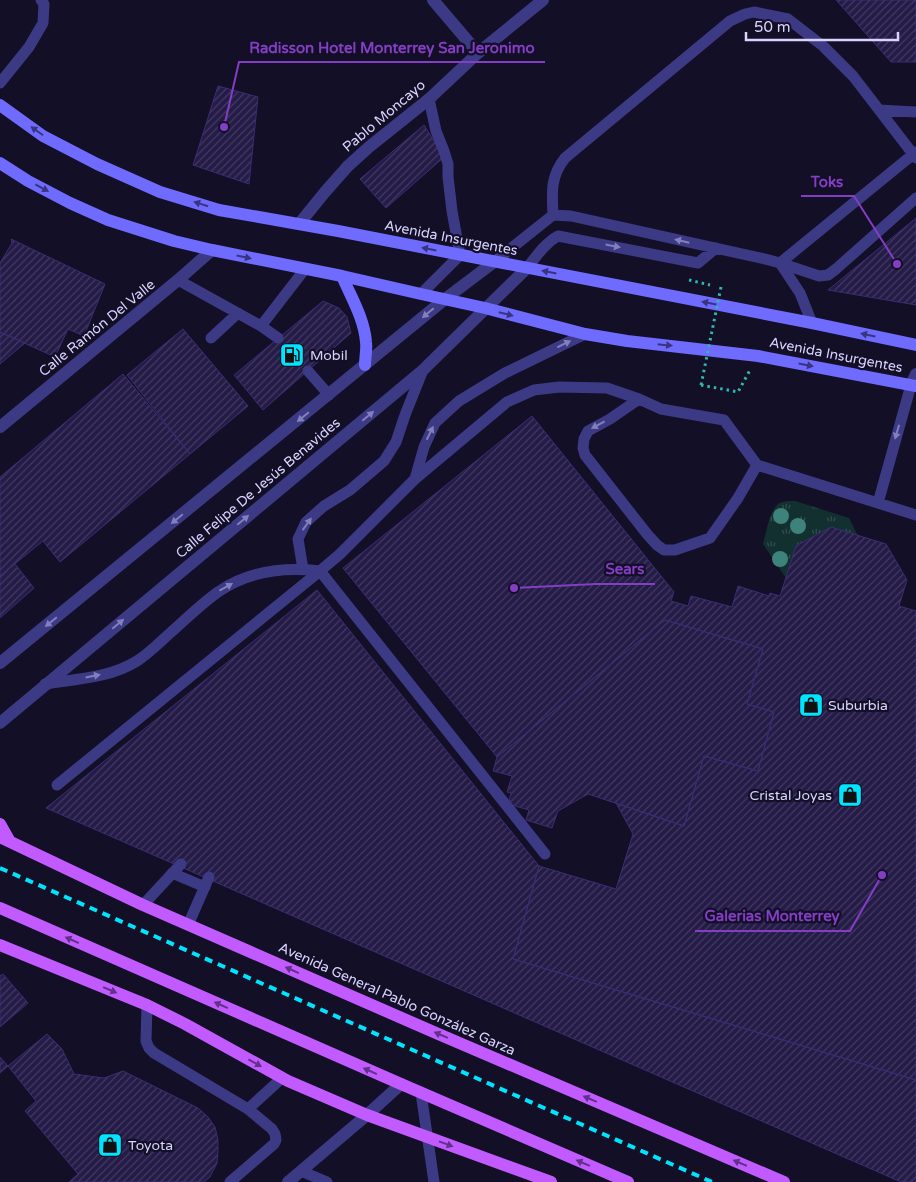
<svg xmlns="http://www.w3.org/2000/svg" width="916" height="1182" font-family="'Varela Round',sans-serif">
  <style>
    .grass { fill: url(#grass-tufts) }
    .building { fill: url(#building-hatch); stroke: #3b2d73 }
    .lines { fill: none; stroke-linecap: round; stroke-linejoin: round }
    .path { stroke: #2fb8b0; stroke-width: 3; stroke-dasharray: 2.5 4; stroke-linecap: butt }
    .service { stroke: #3d3a85; stroke-width: 11 }
    .pedestrian { stroke: #3d3a85; stroke-width: 12 }
    .minor { stroke: #3d3a85; stroke-width: 12 }
    .tertiary { stroke: #3d3a85; stroke-width: 12 }
    .secondary { stroke: #6f6bff; stroke-width: 12 }
    .primary { stroke: #c25bff; stroke-width: 12 }
    .rail { stroke: #00e5ff; stroke-width: 4; stroke-dasharray: 8 6; stroke-linecap: butt }
    .path-bridge { stroke: #2fb8b0; stroke-width: 3; stroke-dasharray: 2.5 4; stroke-linecap: butt }
    .tree { fill: #3d827b }
    .oneway { fill: #38347d }
    .oneway2 { fill: #837fbc }
    .oneway3 { fill: #623188 }
    .labels { text-anchor: middle; dominant-baseline: central; stroke-width: 4.5; stroke-linejoin: round; paint-order: stroke }
    .street-label { font-size: 14px; fill: #d9d4ff; stroke: #130f26 }
    .poi-label { font-size: 14px; fill: #d9d4ff; stroke: #130f26; text-anchor: start }
    .leader { fill: none; stroke: #843dc5; stroke-width: 2 }
    .callout-dot { fill: #843dc5; stroke: #130f26; stroke-width: 2 }
    .callout-label { font-size: 15px; text-anchor: middle; font-weight: bold; fill: #843dc5; stroke: #130f26; stroke-width: 4.5; stroke-linejoin: round; paint-order: stroke }
  </style>
  <defs>
    <pattern id="grass-tufts" width="24" height="20" patternUnits="userSpaceOnUse" patternTransform="scale(1.25)"><rect width="24" height="20" fill="#12302f"/><path d="M3 7l-1-3M5 7V3M7 7l1-3M15 17l-1-3M17 17v-4M19 17l1-3" fill="none" stroke="#344d4e"/></pattern>
    <pattern id="building-hatch" width="6" height="6" patternUnits="userSpaceOnUse" patternTransform="scale(1.25)"><rect width="6" height="6" fill="#241b47"/><path d="M-1 1l2-2M0 6l6-6M5 7l2-2" fill="none" stroke="#433b63"/></pattern>
  </defs>
  <rect width="100%" height="100%" fill="#130f26"/>
  <path class="grass" d="M788 501H795L849 518 858 536 831 527 796 546 786 578 763 544C766 534 769 513 777 505 780 502 783 502 788 501Z"/>
  <path class="building" d="M836 0H916V62H891Z
    M218 86 258 97 249 184 193 165Z
    M424 125 444 157 386 208 360 179Z
    M916 218V305L828 290Z
    M11 239 105 284 84 336 68 329 55 357 0 332V263L12 243Z
    M323 301 339 308 347 317 351 333 263 410 234 375Z
    M183 329 248 406 190 454 127 375Z
    M0 332 25 343 0 364Z
    M123 374 190 454 60 562 43 541 0 576V477Z
    M532 416 674 592 671 601 688 606 691 596 732 607 738 586 769 596 770 593 780 596 796 546 831 527 886 544 907 580 899 606 916 611V1080L513 959 539 866 616 889 633 834 616 803 684 826 704 756 758 771 774 712 747 704 763 649 665 620 497 757 343 568Z
    M15 564 34 588 0 618V576Z
    M317 590 539 866 513 959 916 1080V1182H901L46 808Z
    M665 620 763 649 747 704 774 712 758 771 704 756 684 826 588 794 558 811 552 828 526 820 529 810 508 804 511 793 507 792 512 776 493 771 497 757Z
    M3 974 28 1003 0 1027V976Z
    M47 1034 62 1049 74 1074 104 1078 123 1071 198 1108 208 1117 215 1127 218 1140V1152L217 1163 210 1177 204 1182H69L78 1174 25 1111 36 1101 8 1066Z
    M0 1057 8 1066 0 1073Z"/>
  <g class="lines">
    <path class="path" d="M689 280 710 285
      M701 385 738 392 750 370"/>
    <path class="service" d="M0 83 29 47 43 23 44 4 41 0
      M879 110 916 112
      M553 215C552 193 550 177 565 158L730 21 745 14 754 12 788 19 823 46 853 76 916 158
      M494 262 553 215 571 216 765 259 780 263 819 276 828 275 836 269 916 198
      M780 263 916 152
      M780 263 800 293 812 323
      M527 268C536 257 545 243 558 236L698 263 716 248
      M178 280 261 326 278 338
      M421 294 460 255 452 211 448 177V164L444 151 436 131 429 99
      M261 326 305 269
      M211 338 238 313
      M308 371 329 395
      M639 399 610 419 588 431 584 439 583 448 585 455 647 534 657 545 664 550H675L710 538 738 498 757 465 916 515
      M415 479 424 447 435 423 459 401 505 373 585 334
      M878 503 911 385
      M303 569 298 539 306 522 324 506 350 490 384 461 396 442 405 415 423 370
      M45 684C76 679 110 678 137 661 148 654 159 643 169 634 185 620 201 604 218 592 248 571 285 567 320 571L545 854
      M57 785 320 571 340 554 415 479 507 402 534 390 559 387 607 388 639 399 661 409 724 420 757 465
      M172 873 205 887
      M143 905 181 864
      M188 925 209 877
      M147 1005 146 1041 149 1048 154 1053 248 1109 272 1129 275 1134 276 1140 274 1144 230 1182
      M421 1093 434 1182
      M248 1109 282 1078
      M301 1171 327 1182"/>
    <path class="pedestrian" d="M433 0 478 53"/>
    <path class="minor" d="M299 224 325 192 348 166 369 147 429 99 478 53 543 0
      M911 385 916 374
      M0 427 178 280 212 250
      M288 1182 367 1115 401 1084"/>
    <path class="tertiary" d="M0 663 445 299 494 262
      M0 723 423 370 527 268"/>
    <path class="secondary" d="M0 105 43 136 97 164 160 192 219 210 338 231 812 323 916 345
      M0 163 28 181 70 203 108 220 174 241 212 250 342 276 421 294 485 308 585 334 627 341 758 356 916 386
      M342 276C351 297 364 318 366 342 367 349 365 358 365 365"/>
    <path class="primary" d="M0 824 9 840
      M0 837 143 905 436 1033 784 1182
      M0 908 401 1084 628 1182
      M0 945 147 1005 185 1024 288 1081 367 1115 551 1182"/>
    <path class="rail" d="M0 868 712 1182"/>
    <path class="path-bridge" d="M701 385 721 287"/>
  </g>
  <g class="tree">
    <circle cx="781" cy="516" r="8"/>
    <circle cx="798" cy="526" r="8"/>
    <circle cx="780" cy="559" r="8"/>
  </g>
  <defs><path id="oneway-solid" d="M-6-.8H1V-3.2L6.5 0L1 3.2V.8H-6Z" transform="scale(1.25)"/></defs>
  <g class="oneway">
    <use href="#oneway-solid" transform="translate(37 131) rotate(-145)"/>
    <use href="#oneway-solid" transform="translate(42 188) rotate(28)"/>
    <use href="#oneway-solid" transform="translate(201 204) rotate(-163)"/>
    <use href="#oneway-solid" transform="translate(429 249) rotate(-169)"/>
    <use href="#oneway-solid" transform="translate(244 257) rotate(12)"/>
    <use href="#oneway-solid" transform="translate(549 272) rotate(-169)"/>
    <use href="#oneway-solid" transform="translate(709 303) rotate(-169)"/>
    <use href="#oneway-solid" transform="translate(506 314) rotate(14)"/>
    <use href="#oneway-solid" transform="translate(868 335) rotate(-168)"/>
    <use href="#oneway-solid" transform="translate(665 345) rotate(6)"/>
    <use href="#oneway-solid" transform="translate(806 365) rotate(11)"/>
  </g>
  <g class="oneway2">
    <use href="#oneway-solid" transform="translate(682 241) rotate(-167)"/>
    <use href="#oneway-solid" transform="translate(613 246) rotate(11)"/>
    <use href="#oneway-solid" transform="translate(428 313) rotate(140)"/>
    <use href="#oneway-solid" transform="translate(564 344) rotate(-26)"/>
    <use href="#oneway-solid" transform="translate(368 416) rotate(-40)"/>
    <use href="#oneway-solid" transform="translate(303 417) rotate(141)"/>
    <use href="#oneway-solid" transform="translate(598 425) rotate(152)"/>
    <use href="#oneway-solid" transform="translate(897 432) rotate(106)"/>
    <use href="#oneway-solid" transform="translate(430 433) rotate(-64)"/>
    <use href="#oneway-solid" transform="translate(177 519) rotate(141)"/>
    <use href="#oneway-solid" transform="translate(243 520) rotate(-40)"/>
    <use href="#oneway-solid" transform="translate(307 524) rotate(-54)"/>
    <use href="#oneway-solid" transform="translate(226 587) rotate(-29)"/>
    <use href="#oneway-solid" transform="translate(51 622) rotate(141)"/>
    <use href="#oneway-solid" transform="translate(118 624) rotate(-40)"/>
    <use href="#oneway-solid" transform="translate(93 676) rotate(-11)"/>
  </g>
  <g class="oneway3">
    <use href="#oneway-solid" transform="translate(72 940) rotate(-156)"/>
    <use href="#oneway-solid" transform="translate(292 970) rotate(-156)"/>
    <use href="#oneway-solid" transform="translate(110 990) rotate(23)"/>
    <use href="#oneway-solid" transform="translate(221 1005) rotate(-156)"/>
    <use href="#oneway-solid" transform="translate(441 1035) rotate(-157)"/>
    <use href="#oneway-solid" transform="translate(255 1063) rotate(29)"/>
    <use href="#oneway-solid" transform="translate(370 1071) rotate(-156)"/>
    <use href="#oneway-solid" transform="translate(590 1099) rotate(-157)"/>
    <use href="#oneway-solid" transform="translate(446 1144) rotate(20)"/>
    <use href="#oneway-solid" transform="translate(583 1163) rotate(-157)"/>
    <use href="#oneway-solid" transform="translate(740 1163) rotate(-157)"/>
  </g>
  <defs>
    <symbol id="fuel-square" viewBox="-11 -11 22 22"><rect x="-9" y="-9" width="18" height="18" rx="4" fill="#00e5ff" stroke="#130f26"/><path d="M-5.5-6h7V0h2V4h1.3V-2.5L3-4.5l.8-.8L6-3V5H2.5V1h-1V6h-7ZM-4.2-4.7v3.2H.2V-4.7Z" fill="#111"/></symbol>
    <symbol id="shop-square" viewBox="-11 -11 22 22"><rect x="-9" y="-9" width="18" height="18" rx="4" fill="#00e5ff" stroke="#130f26"/><path d="M-5-2.5h2.3a2.7 3.5 0 0 1 5.4 0H5L5.5 6h-11ZM-1.5-2.5h3a1.5 2.3 0 0 0-3 0Z" fill="#111"/></symbol>
  </defs>
  <g fill-rule="evenodd">
    <use href="#fuel-square" x="278" y="341" width="28" height="28"/>
    <use href="#shop-square" x="797" y="691" width="28" height="28"/>
    <use href="#shop-square" x="836" y="781" width="28" height="28"/>
    <use href="#shop-square" x="96" y="1131" width="28" height="28"/>
  </g>
  <g class="labels">
    <g class="street-label">
      <text transform="translate(384 116) rotate(-40)">Pablo Moncayo</text>
      <text transform="translate(451 238) rotate(11)">Avenida Insurgentes</text>
      <text transform="translate(97 328) rotate(-39)">Calle Ramón Del Valle</text>
      <text transform="translate(836 355) rotate(11)">Avenida Insurgentes</text>
      <text transform="translate(258 488) rotate(-40)">Calle Felipe De Jesús Benavides</text>
      <text transform="translate(397 999) rotate(24)">Avenida General Pablo González Garza</text>
    </g>
    <g class="poi-label">
      <text x="310" y="355">Mobil</text>
      <text x="828" y="705">Suburbia</text>
      <text x="832" y="795" text-anchor="end">Cristal Joyas</text>
      <text x="128" y="1145">Toyota</text>
    </g>
  </g>
  <path class="leader" d="M224 127L239 62H545M897 264L854 196H801M514 588L596 584H655M882 875L850 931H695"/>
  <g class="callout-dot">
    <circle cx="224" cy="127" r="5"/>
    <circle cx="897" cy="264" r="5"/>
    <circle cx="514" cy="588" r="5"/>
    <circle cx="882" cy="875" r="5"/>
  </g>
  <g class="callout-label">
    <text x="392" y="53">Radisson Hotel Monterrey San Jeronimo</text>
    <text x="827" y="187">Toks</text>
    <text x="625" y="574">Sears</text>
    <text x="772" y="921">Galerias Monterrey</text>
  </g>
  <path d="M746 32v8h152v-8" fill="none" stroke="#d9d4ff" stroke-width="2.5"/>
  <text x="754" y="32" font-size="15" fill="#d9d4ff" stroke="#130f26" stroke-width="4" paint-order="stroke">50 m</text>
</svg>
